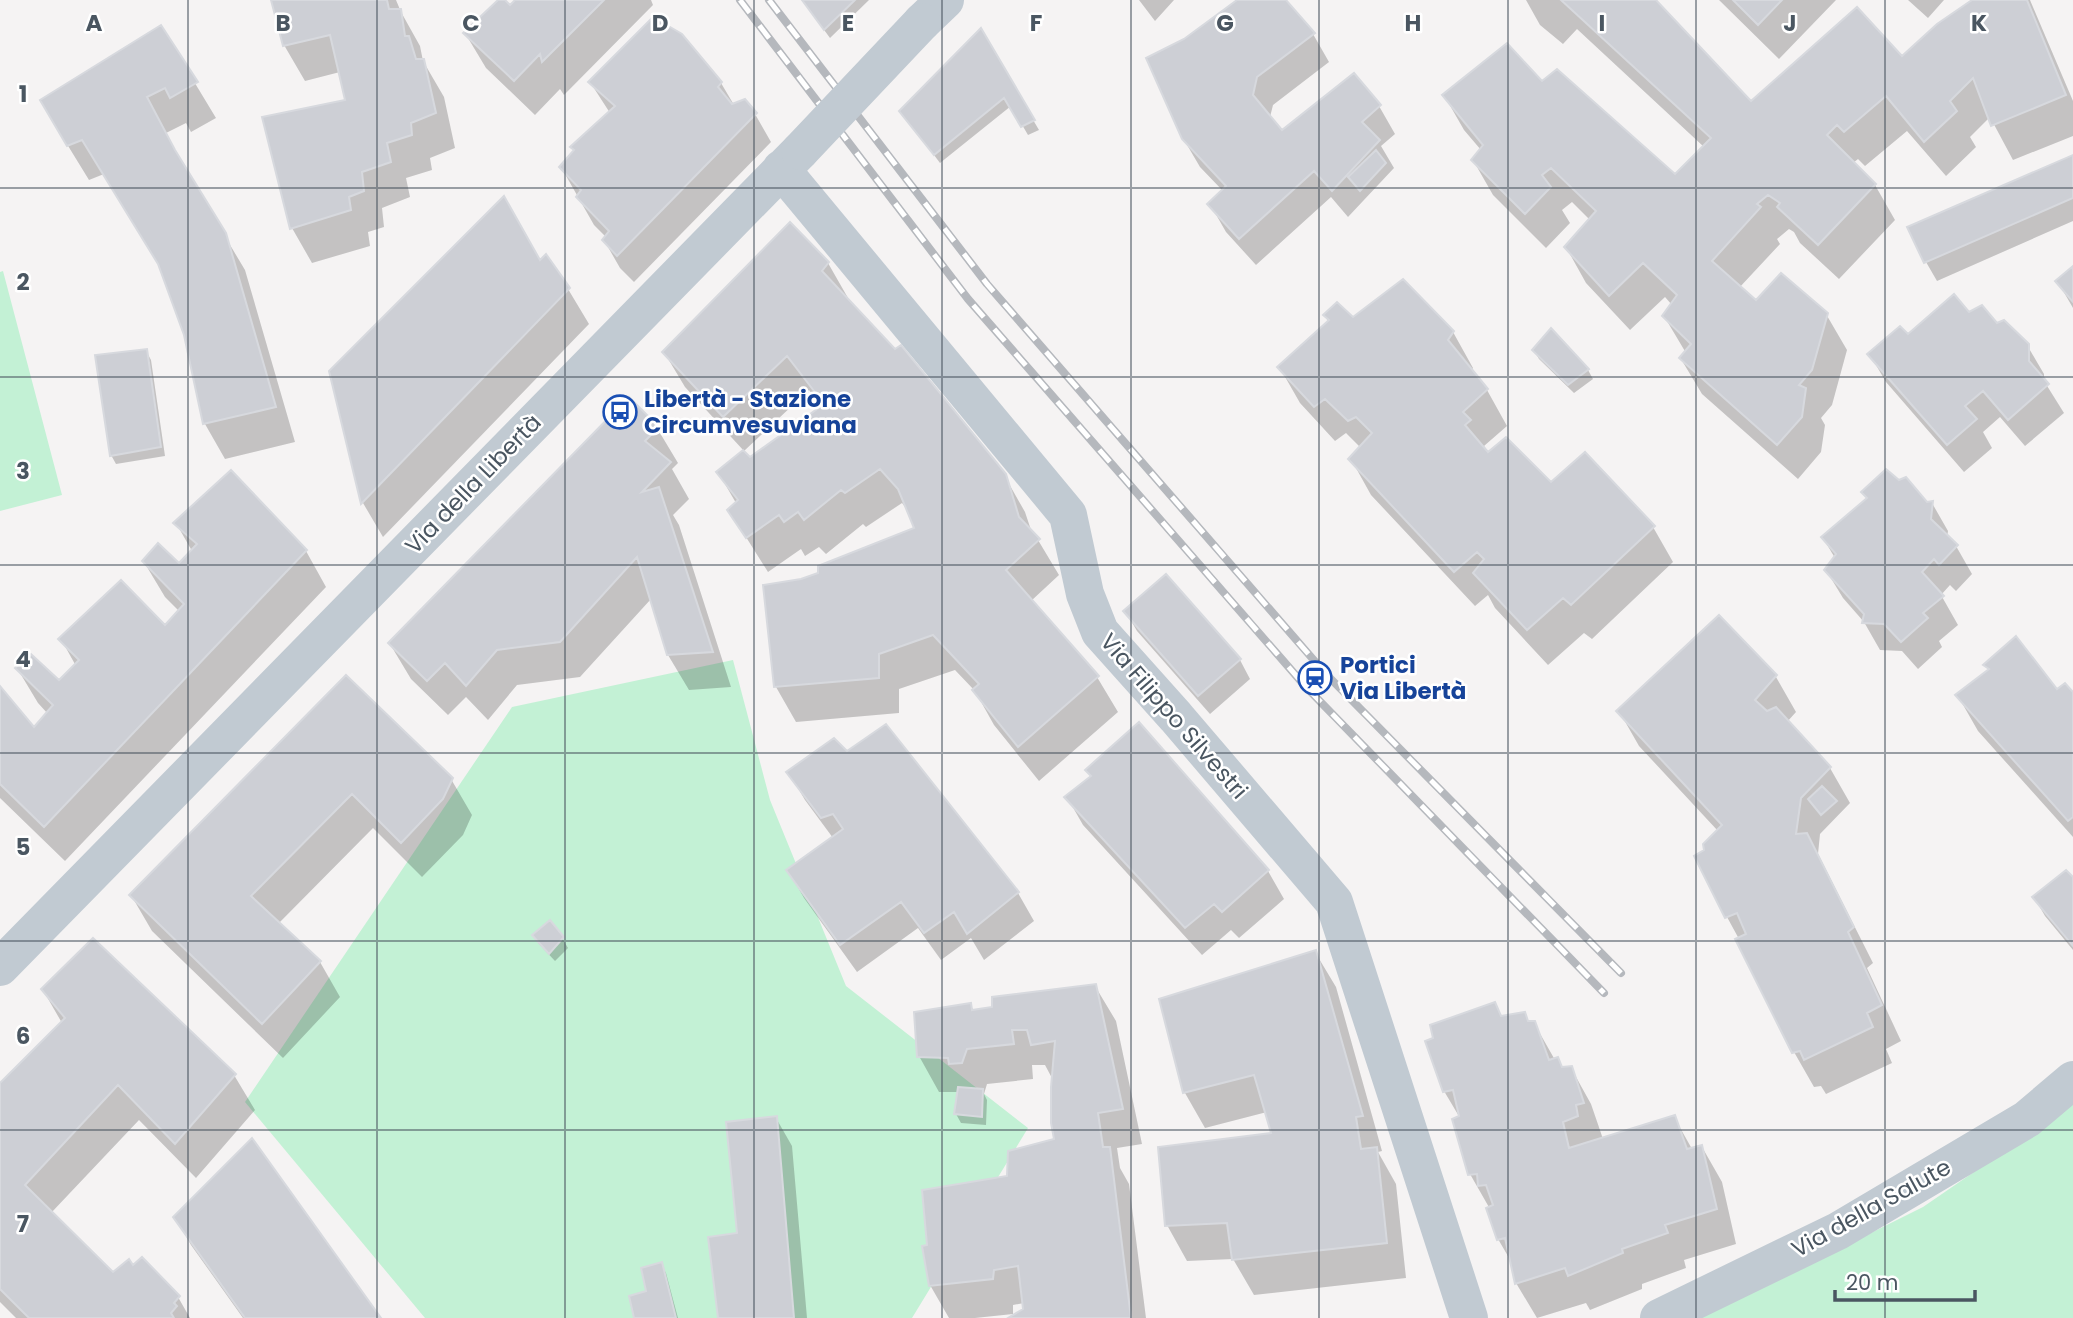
<svg xmlns="http://www.w3.org/2000/svg" width="2073" height="1318" font-family="Poppins,sans-serif">
  <style>
    .green { fill: #c3f1d5 }
    .shadow { fill: #0003 }
    .building { fill: #cdcfd5; stroke: #d7d9de; stroke-width: 2 }
    .lines { fill: none; stroke-linecap: round; stroke-linejoin: round }
    .minor { stroke: #c1cad2; stroke-width: 38 }
    .rail-casing { stroke: #b5b8bd; stroke-width: 8 }
    .rail { stroke: #fff; stroke-width: 5; stroke-dasharray: 16; stroke-linecap: butt }
    .minor-bridge { stroke: #c1cad2; stroke-width: 38 }
    .grid { fill: none; stroke: #4a5661; stroke-width: 2; stroke-opacity: 0.55 }
    .labels { text-anchor: middle; dominant-baseline: central; stroke-width: 5; stroke-linejoin: round; paint-order: stroke }
    .transit-label { font-size: 23px; font-weight: bold; fill: #164399; stroke: #fff; text-anchor: start }
    .street-label { font-size: 23px; fill: #4a5661; stroke: #fff }
    .grid-label { font-size: 23px; text-anchor: middle; font-weight: bold; fill: #4a5661; stroke: #fff; stroke-width: 5; stroke-linejoin: round; paint-order: stroke }
  </style>
  <rect width="100%" height="100%" fill="#f5f3f3"/>
  <path class="green" d="M3 271 62 495 0 511V272Z
    M733 660 770 800 846 986 1028 1128 912 1318H425L245 1102 512 707Z
    M2073 1104V1318H1700L1923 1207Z"/>
  <path class="shadow" d="M273 0H396L401 12 420 46 423 61 444 97 455 148 430 158 432 170 406 178 410 197 382 208 384 227 368 232 370 246 312 263 292 228 347 101 340 72 305 81 284 45Z
    M501 0 510 7 518 0H651L653 5 564 95 560 89 535 115 486 68 465 33Z
    M802 0H869L830 38Z
    M1139 0H1174L1155 21Z
    M1240 0H1284L1313 34 1329 62 1273 105 1270 117 1282 132 1379 106 1395 134 1381 146 1394 168 1348 217 1331 197 1256 265 1226 232 1210 204 1223 191 1200 167 1183 138 1185 41Z
    M1526 0H1653L1751 103 1901 58 1975 0H2030L2073 101V136L2013 160 1990 117 1970 137 1976 147 1946 176 1907 131 1865 166 1858 159 1853 163 1875 185 1895 220 1839 279 1800 243 1794 232 1789 229 1777 239 1780 244 1739 288 1756 303 1826 314 1847 350 1832 405 1821 418 1825 425 1821 452 1798 479 1702 394 1681 359 1686 353 1664 316 1672 305 1665 297 1630 330 1586 283 1566 247 1590 220 1572 202 1562 210 1570 223 1546 248 1493 195 1473 160 1481 150 1464 130 1444 95 1541 83 1675 177 1704 147 1577 29 1563 44 1540 25Z
    M1719 0H1836L1779 59Z
    M1908 0H1944L1928 18Z
    M161 27 216 118 191 132 186 123 166 133 187 173 245 270 295 442 225 459 205 424 185 335 162 269 104 174 89 180 62 136Z
    M980 30 1039 130 1028 135 1011 106 940 163 901 111Z
    M590 82 721 83 734 105 755 114 771 142 634 282 620 268 604 240 606 237 594 225 561 167 575 152 572 147 610 113Z
    M2073 156V221L1937 281 1926 262Z
    M540 262 568 289 589 324 383 537 363 503 331 372Z
    M828 263 848 298 847 300 1004 475 1025 512 1032 533 1038 540 1059 575 1031 601 1097 677 1118 712 1039 781 994 725 975 691 955 670 899 689V713L796 722 776 687 802 580 820 574 916 529 909 512 902 503 866 527 863 524 826 554 819 547 805 556 801 549 768 572 729 510 736 503 718 472 744 451 743 452 750 459 822 407 809 390 744 451 685 387 664 352Z
    M2073 268V308L2058 282Z
    M1969 314 1997 325 2027 345 2044 374V381L2064 413 2025 446 2000 417 1983 432 1992 448 1964 472 1886 382 1870 355 1908 337Z
    M1325 316 1453 332 1473 368 1471 371 1487 390 1507 426 1484 446 1489 454 1551 484 1653 527 1673 562 1592 639 1584 633 1548 665 1495 608 1488 595 1475 606 1371 495 1351 459 1361 448 1346 433 1335 441 1300 403 1280 368 1329 323Z
    M1552 331 1588 370 1593 379 1574 393 1539 359 1534 350Z
    M146 351 151 360 165 456 116 464 111 455Z
    M657 428 678 463 672 469 689 499 673 515 679 525 731 687 689 690 668 655 651 599 580 677 517 685 488 720 466 697 448 715 411 679 390 644Z
    M231 472 306 551 326 587 65 861 0 798V689L34 730 48 714 38 703 17 668 59 682 76 666 61 639 165 628 180 612 165 597 144 562 179 565 192 551 176 523Z
    M1863 492 1926 504 1932 503 1948 531 1947 537 1956 546 1972 574 1956 591 1950 585 1941 595 1958 625 1939 641 1942 647 1918 669 1902 651 1880 650 1864 622 1843 598 1826 570 1835 558 1823 538 1867 499Z
    M1166 576 1240 660 1250 679 1210 714 1137 631 1126 612Z
    M1719 618 1776 677 1796 712 1787 722 1830 768 1850 803 1820 834 1818 854 1873 963 1867 968 1901 1041 1886 1049 1892 1063 1826 1094 1821 1086 1814 1087 1794 1052 1739 939 1727 917 1706 851 1718 831 1639 746 1619 711Z
    M1986 665 2057 691 2073 695V837L1978 731 1958 696 1989 671Z
    M347 677 451 779 472 815 463 835 422 877 373 828 278 924 320 962 340 997 283 1058 152 931 131 895Z
    M1139 725 1268 871 1284 899 1239 938 1231 930 1202 955 1083 825 1067 797 1092 777 1088 770Z
    M886 726 1018 893 1034 921 984 960 971 938 941 960 918 928 857 972 804 898 788 870 833 838 805 800 789 773 847 753Z
    M2073 880V950L2045 916 2034 897Z
    M534 935 562 938 568 948 555 961 539 944Z
    M1315 952 1336 987 1382 1151 1378 1152 1396 1184 1406 1278 1254 1295 1233 1259 1187 1261 1167 1225 1274 1134 1267 1112 1205 1128 1185 1093 1161 1001Z
    M1095 986 1116 1021 1142 1144 1117 1148 1120 1168 1129 1184 1146 1318H1012L1025 1310 1024 1303 1013 1305V1314L975 1318H949L930 1285 1008 1178 1056 1141 1053 1080 1045 1065H1032L1033 1079 987 1084 984 1094 987 1100 986 1125 961 1123 956 1114 959 1092H939L919 1056 970 1005 974 1011Z
    M43 990 234 1075 255 1110 196 1178 139 1120 51 1213 113 1274 133 1268 178 1297 190 1318H16L0 1302V1086L62 1023Z
    M1494 1004 1503 1018 1534 1023 1555 1060 1563 1069 1571 1068 1591 1104 1603 1139 1674 1117 1692 1149 1702 1147 1722 1182 1736 1244 1684 1260 1686 1268 1642 1284V1289L1590 1310 1586 1303 1537 1318 1516 1283 1512 1263 1498 1239 1490 1209 1470 1174 1460 1118 1444 1091Z
    M776 1118 792 1146 807 1318H720L739 1234Z
    M175 1217 379 1318H243L191 1245Z
    M661 1264 666 1273 678 1318H636Z"/>
  <path class="building" d="M271 0H387L389 9H401L405 36H409L416 59H424L436 113 411 123 412 135 387 143 391 162 362 172 364 191 349 197 351 210 290 229 262 117 345 100 330 35 283 46Z
    M498 0H505L510 5 515 0H604L542 62 540 54 514 81 463 33Z
    M802 0H855L824 30Z
    M1237 0H1286L1315 33 1257 77 1253 95 1282 130 1354 73 1381 105 1362 122 1380 140 1332 191 1314 171 1239 239 1207 204 1226 186 1182 139 1146 58 1184 39Z
    M1561 0H1656L1751 101 1857 7 1902 56 1937 24 1972 0H2027L2066 95 1991 126 1973 78 1950 101 1957 111 1924 142 1886 96 1844 132 1837 125 1827 135 1876 184 1818 245 1777 207 1780 203 1768 195 1757 204 1761 207 1712 261 1756 300 1781 273 1828 313 1812 370 1799 385 1806 388 1802 417 1777 445 1679 358 1691 344 1662 316 1677 295 1643 263 1609 296 1564 247 1596 211 1551 168 1542 175 1551 187 1525 214 1471 160 1483 145 1442 95 1507 43 1542 81 1557 69 1675 174 1711 138Z
    M1733 0H1782L1758 25Z
    M653 17 682 34 722 82 718 87 732 104 745 99 757 113 617 256 602 240 609 231 576 197 581 190 559 167 574 150 570 147 615 106 588 82Z
    M161 25 198 82 170 98 165 88 147 97 175 150 226 233 276 407 203 424 184 335 158 264 82 140 67 146 40 100Z
    M981 28 1035 120 1021 127 1004 98 934 155 899 111Z
    M1376 150 1386 163 1360 191 1348 177Z
    M2073 155V198L1924 263 1907 227Z
    M504 196 540 260 546 254 570 288 361 504 329 371Z
    M790 222 829 262 822 271 895 349 901 345 1006 474 1019 517 1040 539 1006 570 1099 676 1018 747 972 690 979 684 933 635 879 654V678L774 687 763 585 801 579 818 573V566L914 528 898 489 880 469 845 493 841 490 804 520 798 512 784 522 779 515 746 538 727 510 738 500 716 472 743 450 750 457 824 404 787 356 723 417 662 352Z
    M2073 266V302L2055 281Z
    M1403 279 1454 331 1448 340 1488 389 1463 412 1471 420 1465 425 1488 452 1506 437 1551 482 1585 452 1655 526 1571 605 1563 598 1527 630 1473 573 1484 559 1477 552 1454 572 1348 459 1372 433 1356 417 1348 421 1325 399 1314 407 1277 367 1329 320 1323 315 1337 302 1353 317Z
    M1954 294 1969 312 1982 305 1997 323 2004 320 2029 344V361L2049 384 2008 420 1983 391 1965 406 1977 419 1947 445 1867 354 1900 326 1908 334Z
    M1551 328 1589 369 1568 385 1532 350Z
    M147 349 161 447 110 456 95 355Z
    M629 397 659 427 645 441 671 462 642 492 659 487 713 652 667 655 637 557 560 642 497 650 466 686 445 663 427 681 388 643Z
    M1886 469 1899 480 1906 477 1927 502 1933 501 1931 519 1958 545 1939 565 1934 559 1922 572 1944 596 1923 613 1928 618 1901 642 1884 624 1862 623 1864 614 1824 570 1836 554 1821 537 1867 498 1861 492Z
    M231 470 307 550 44 827 0 784V686L34 727 53 705 15 668 31 654 59 680 79 660 58 639 121 580 165 625 184 604 142 561 158 543 179 563 197 544 173 523Z
    M1166 574 1241 659 1198 696 1123 611Z
    M1719 615 1777 675 1755 700 1767 711 1776 707 1831 767 1801 798 1796 834 1807 833 1854 927 1848 932 1882 1005 1867 1013 1873 1027 1804 1060 1800 1051 1792 1053 1735 939 1746 934 1737 913 1725 918 1694 856 1704 850 1703 844 1722 825 1616 711Z
    M2016 636 2057 689 2065 683 2073 692V817L2068 821 1955 695 1989 669 1983 665Z
    M346 675 453 778 443 799 401 843 352 794 251 896 321 961 262 1024 129 895Z
    M1139 722 1269 870 1222 912 1214 904 1185 928 1064 797 1091 776 1085 770Z
    M886 724 1019 892 967 934 954 912 924 933 901 902 840 945 786 870 843 829 833 814 821 818 786 772 834 738 847 751Z
    M1822 786 1837 801 1821 815 1808 799Z
    M2066 870 2073 877V946L2032 897Z
    M550 920 564 937 549 954 532 935Z
    M93 938 236 1074 175 1144 118 1085 25 1185 113 1272 129 1259 133 1265 142 1257 180 1296 174 1303 177 1306 171 1313 174 1318H29L0 1289V1083L65 1018 41 989Z
    M1316 950 1363 1116 1356 1117 1361 1149 1377 1147 1387 1243 1232 1260 1227 1223 1165 1226 1158 1147 1271 1133 1254 1075 1183 1093 1159 999Z
    M1096 984 1123 1109 1098 1113 1103 1147H1110L1131 1318H1008L1023 1309 1018 1266 994 1270 993 1279 929 1286 922 1246 927 1245 922 1190 1007 1176 1008 1151 1054 1139 1051 1123V1087L1055 1041 1031 1045 1027 1030H1012L1014 1044 967 1049 962 1063 949 1064 948 1058 917 1057 914 1012 971 1003 972 1010 992 1007V997Z
    M1495 1002 1501 1016 1525 1012 1528 1021H1535L1549 1060 1558 1057 1562 1067 1572 1066 1584 1103 1576 1105 1578 1116 1563 1122 1569 1148 1675 1115 1687 1149 1702 1145 1717 1209 1665 1225 1668 1233 1622 1249 1623 1253 1568 1276 1565 1268 1515 1284 1505 1238 1497 1240 1486 1208 1493 1205 1486 1185 1478 1186 1477 1174 1468 1175 1452 1119 1459 1116 1453 1090 1443 1092 1425 1041 1433 1038 1430 1025Z
    M958 1087 983 1089 982 1117 954 1114Z
    M777 1116 794 1318H718L708 1237 737 1233 726 1122Z
    M252 1138 381 1318H245L173 1217Z
    M662 1262 676 1318H634L629 1296 646 1291 641 1268Z"/>
  <g class="lines">
    <path class="minor" d="M922 22 945 0
      M781 169 1068 515 1085 594 1100 632 1176 717 1334 902 1469 1318
      M0 967 800 151
      M1659 1318 1838 1231 2027 1119 2073 1080"/>
    <defs>
      <path id="rail" d="M740 0 968 299 1306 687 1604 993
        M769 0 987 284 1325 673 1621 973"/>
    </defs>
    <use href="#rail" class="rail-casing"/>
    <use href="#rail" class="rail"/>
    <path class="minor-bridge" d="M800 151 922 22"/>
  </g>
  <path class="grid" d="M188 0V1318M377 0V1318M565 0V1318M754 0V1318M942 0V1318M1131 0V1318M1319 0V1318M1508 0V1318M1696 0V1318M1885 0V1318M0 188H2073M0 377H2073M0 565H2073M0 753H2073M0 941H2073M0 1130H2073"/>
  <defs>
    <symbol id="bus-ring" viewBox="-11 -11 22 22"><circle r="9.5" fill="#fff" stroke="#1a4fb4" stroke-width="1.5"/><path d="M-5-6H5V4H4V6H2V4H-2V6H-4V4H-5ZM-3.5-4V0h7V-4ZM-3.5 1.2v1.5H-2V1.2ZM2 1.2v1.5H3.5V1.2Z" fill="#1a4fb4"/></symbol>
    <symbol id="station-ring" viewBox="-11 -11 22 22"><circle r="9.5" fill="#fff" stroke="#1a4fb4" stroke-width="1.5"/><path d="M-3-6H3Q5-6 5-4V2Q5 4 3 4L4.5 6H3L1.5 4h-3L-3 6H-4.5L-3 4Q-5 4-5 2V-4Q-5-6-3-6ZM-3.5-4v3h7v-3ZM-3.5 1v1.5H-2V1ZM2 1v1.5H3.5V1Z" fill="#1a4fb4"/></symbol>
  </defs>
  <g fill-rule="evenodd">
    <use href="#bus-ring" x="601" y="393" width="38" height="38"/>
    <use href="#station-ring" x="1296" y="659" width="38" height="38"/>
  </g>
  <g class="labels">
    <g class="transit-label">
      <text x="644" y="399">Libertà - Stazione<tspan x="644" dy="26">Circumvesuviana</tspan></text>
      <text x="1340" y="665">Portici<tspan x="1340" dy="26">Via Libertà</tspan></text>
    </g>
    <g class="street-label">
      <text transform="translate(473 484) rotate(-46)">Via della Libertà</text>
      <text transform="translate(1174 716) rotate(49)">Via Filippo Silvestri</text>
      <text transform="translate(1871 1208) rotate(-29)">Via della Salute</text>
    </g>
  </g>
  <g class="grid-label">
    <text x="94" y="31">A</text>
    <text x="283" y="31">B</text>
    <text x="471" y="31">C</text>
    <text x="660" y="31">D</text>
    <text x="848" y="31">E</text>
    <text x="1036" y="31">F</text>
    <text x="1225" y="31">G</text>
    <text x="1413" y="31">H</text>
    <text x="1602" y="31">I</text>
    <text x="1790" y="31">J</text>
    <text x="1979" y="31">K</text>
    <text x="23" y="102">1</text>
    <text x="23" y="290">2</text>
    <text x="23" y="479">3</text>
    <text x="23" y="667">4</text>
    <text x="23" y="855">5</text>
    <text x="23" y="1044">6</text>
    <text x="23" y="1232">7</text>
  </g>
  <path d="M1835 1290v10h140v-10" fill="none" stroke="#4a5661" stroke-width="3.5"/>
  <text x="1846" y="1290" font-size="21" fill="#4a5661" stroke="#ffffff" stroke-width="5" paint-order="stroke">20 m</text>
</svg>
